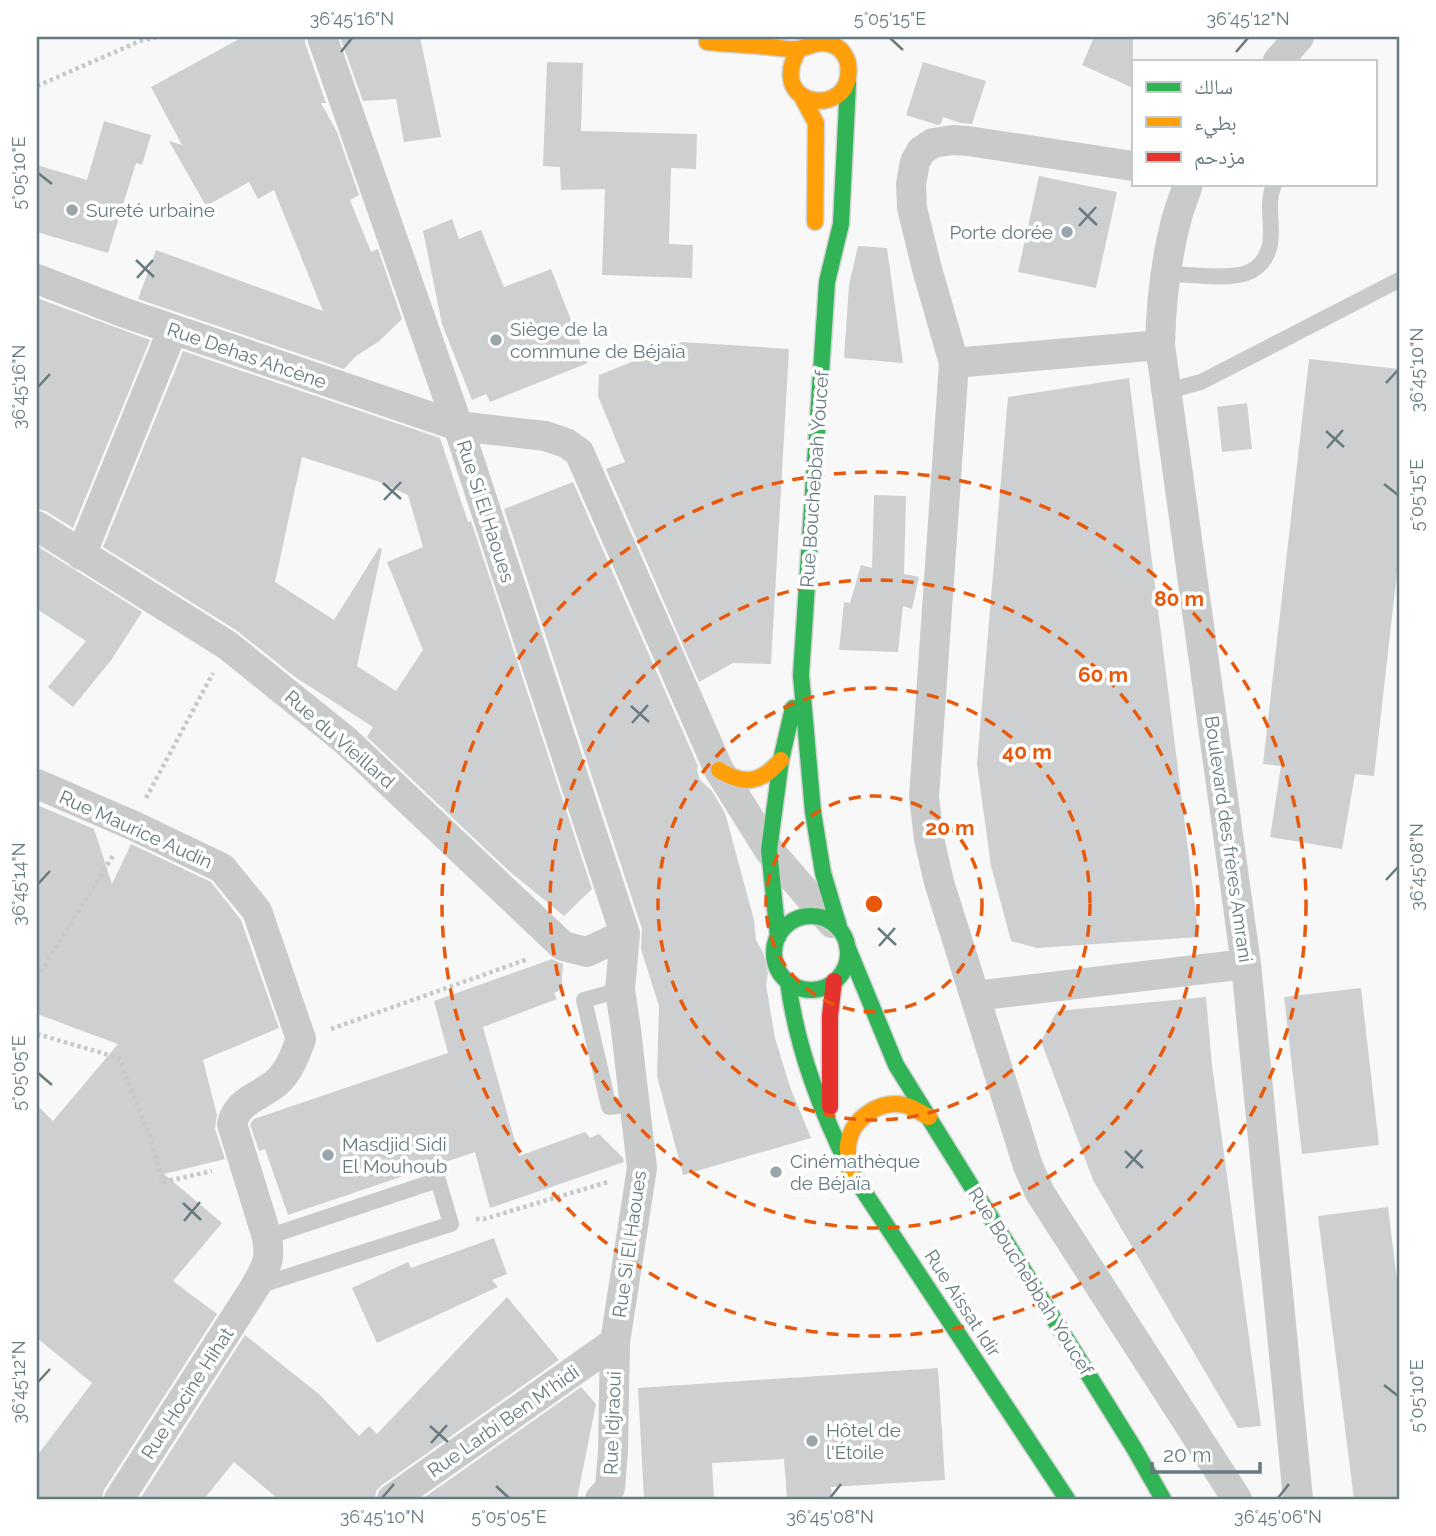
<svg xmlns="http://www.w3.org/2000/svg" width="1436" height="1536" font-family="Raleway,'Noto Naskh Arabic',sans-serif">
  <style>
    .building { fill: #cecfd0; fill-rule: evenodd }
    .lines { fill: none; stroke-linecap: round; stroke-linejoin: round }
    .fast-casing { stroke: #d3d4d5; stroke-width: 19 }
    .slow-casing { stroke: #d3d4d5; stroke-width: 19 }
    .jam-casing { stroke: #d3d4d5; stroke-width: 19 }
    .path { stroke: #c7c8c9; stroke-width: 4.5; stroke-dasharray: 3.5 3.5; stroke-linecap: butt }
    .lane { stroke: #c9cbcb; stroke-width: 16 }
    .street { stroke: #c9cbcb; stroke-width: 30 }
    .fast { stroke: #30b455; stroke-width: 16 }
    .slow { stroke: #ff9f0a; stroke-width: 16 }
    .jam { stroke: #e5322d; stroke-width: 16 }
    .ticks { fill: none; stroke: #667a80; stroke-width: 2.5 }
    .ring { fill: none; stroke: #e8590c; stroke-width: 3.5; stroke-dasharray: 12 9 }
    .poi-dot { fill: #99a6aa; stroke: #fff; stroke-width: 2.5 }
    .labels { text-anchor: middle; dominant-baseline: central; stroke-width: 7; stroke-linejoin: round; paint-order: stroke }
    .poi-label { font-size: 19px; fill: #667a80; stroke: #fff; text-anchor: start }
    .street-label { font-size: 19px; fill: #667a80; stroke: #fff }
    .centre { fill: #e8590c; stroke: #fff; stroke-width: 3.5 }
    .ring-label { font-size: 21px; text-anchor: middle; font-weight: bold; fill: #e8590c; stroke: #fff; stroke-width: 7; stroke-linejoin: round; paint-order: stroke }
    .neatline { fill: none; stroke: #667a80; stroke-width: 2.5 }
    .ticks-label { font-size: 18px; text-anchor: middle; fill: #667a80 }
  </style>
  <rect width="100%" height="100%" fill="#f8f8f8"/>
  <path class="building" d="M243 37H305V43L326 103H321L337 132 359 195 350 200 371 252 378 249 402 319 378 342 356 356 344 369 138 299 156 250 323 311 274 190 258 199 249 182 206 206 169 141 182 145 151 87Z
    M340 37H420L441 137 404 142 396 99 363 101Z
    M1094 37H1133V88L1082 65Z
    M547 62 583 63 581 131 697 134 696 169 671 168 669 244 693 245 692 278 602 275 605 189 561 190 560 167 543 166Z
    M923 62 986 81 972 124 961 123 943 117 941 124 938 125 906 115Z
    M104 121 151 135 142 165 136 163 108 253 37 232V165L87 180Z
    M1039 176 1117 192 1096 288 1018 272Z
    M452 219 459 239 481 230 504 287 551 269 588 363 490 402 486 394 472 400 442 324 423 231Z
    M858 246 887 248 903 363 844 358 849 285Z
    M37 298 150 340 73 528 46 511 37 509Z
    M682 342 789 349 771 664 733 663 699 682 606 469 625 462 598 396 599 375Z
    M183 351 440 438 468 522 471 521 592 889 564 916 509 871 367 737 373 727 295 677 236 630 103 547ZM302 457 377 481 408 495 423 547 387 562 423 650 396 691 357 666 382 549 379 548 334 620 275 582Z
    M1309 359 1399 369V555L1374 776 1355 774 1342 849 1270 837 1281 766 1263 764Z
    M1129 378 1199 937 1037 948 1011 941 991 866 977 764 1008 397Z
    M1247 403 1252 449 1222 452 1217 407Z
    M573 482 698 766 697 770 700 780 712 791 725 813 754 920 756 940 763 952 768 973 766 985 775 1038 790 1087 811 1138 683 1175 657 1076 659 1006 641 949 642 929 504 509Z
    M874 495 906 496 904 574 919 577 912 609 903 606 898 652 839 650 844 602 850 603 861 565 872 568Z
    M37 546 142 612 112 659 73 707 48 687 86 641 37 609Z
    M37 805 94 829 112 884 131 844 211 882 241 920 279 1028 203 1060 217 1115 215 1129 225 1159 164 1174 222 1223 173 1281 217 1314 104 1490 102 1499H37V1456L92 1383 37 1338V1105L53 1121 118 1044 37 1014Z
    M552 959 563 964 561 990 554 993 557 999 483 1027 519 1156 585 1132 590 1138 599 1134 623 1158 624 1162 490 1208 475 1152 288 1215 265 1149 259 1151 250 1124 254 1119 448 1053 434 1001Z
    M1361 988 1379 1145 1302 1154 1284 997Z
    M1206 997 1212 1065 1261 1426 1238 1428 1093 1180 1041 1041 1057 1011Z
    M1388 1207 1399 1297V1499H1354L1318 1216Z
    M494 1238 507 1274 492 1280 498 1287 377 1343 352 1288 408 1262 411 1268Z
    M507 1297 559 1360 382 1485 376 1491 375 1499H278L234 1462 204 1499H140L245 1335 320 1395 359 1436 369 1426 377 1434Z
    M938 1368 945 1480 831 1487 832 1499H787L784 1459 712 1463 714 1499H644L638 1388Z
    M581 1387 596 1404 577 1499H422Z"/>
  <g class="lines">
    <defs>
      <path id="fast" d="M774 953a37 37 0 1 1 74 0a37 37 0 1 1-74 0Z
        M840 930 823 873 813 812 801 675 827 282 841 224 848 83
        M778 937 769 850 781 760 793 708
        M847 946 896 1065 1134 1448 1163 1499
        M788 982C797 1050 821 1111 851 1172L1067 1499"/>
      <path id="slow" d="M707 42C728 44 750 45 771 47 780 48 789 50 798 49 807 48 815 42 824 43 833 44 841 48 845 56 849 62 849 70 848 77 842 118 766 104 799 49
        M802 97 816 123 815 222
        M719 770C745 786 761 783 781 760
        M851 1172C850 1163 847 1154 848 1145 851 1119 879 1100 904 1105 913 1107 921 1113 929 1117"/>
      <path id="jam" d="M830 1107V1016L834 981"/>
    </defs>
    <use href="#fast" class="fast-casing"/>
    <use href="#slow" class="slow-casing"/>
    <use href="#jam" class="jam-casing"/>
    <path class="path" d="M37 86 140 41 157 37
      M146 798 213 673
      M37 978 114 854
      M331 1029 528 959
      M37 1034 119 1058 151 1140 163 1182 212 1171
      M476 1219H484L608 1182"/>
    <path class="lane" d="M1165 274C1178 274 1191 275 1204 276 1232 277 1263 279 1270 244 1274 223 1265 207 1274 184
      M1167 391 1201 382 1399 280
      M620 990 584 1000 609 1107 635 1104
      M255 1287 451 1224 438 1180 267 1237"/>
    <path class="street" d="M322 37 458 426 625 934 620 990 626 1030 642 1168 615 1342 613 1451 610 1488 600 1499
      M1278 61 1299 37
      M1133 166 968 141 953 140 933 143 921 151 915 162 911 184 912 208 927 269 954 363 924 797 929 839 939 882 1028 1166 1040 1193 1237 1499
      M1188 184C1184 198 1178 211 1175 225 1165 265 1161 305 1160 345L1246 964 1298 1499
      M37 279 125 313 458 426 545 436 566 443 579 452 719 770 769 850 832 923
      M954 363 1160 345
      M37 526 227 645 345 740 563 946 587 952 625 934
      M81 555 173 329
      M37 784 132 825 222 868 257 911 301 1039C295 1055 289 1072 276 1083 259 1097 237 1101 232 1124L267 1237C271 1261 266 1267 255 1287L119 1499
      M975 996 1246 964
      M392 1499 615 1342"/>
    <use href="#fast" class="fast"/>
    <use href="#slow" class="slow"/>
    <use href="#jam" class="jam"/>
  </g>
  <path class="ticks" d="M890 38 903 50M341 52 352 38M1236 52 1248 38M38 173 52 184M1079 208 1097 225M1079 226 1096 207M136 260 154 277M137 278 153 260M1386 383 1398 370M38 387 50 374M1326 431 1344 447M1327 448 1343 430M383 483 401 499M1384 484 1398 495M384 500 401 482M631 706 649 722M632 723 648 705M1386 880 1398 867M38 884 50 871M878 928 896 945M879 946 895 928M38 1073 52 1085M1125 1151 1143 1168M1126 1168 1142 1150M183 1203 201 1220M184 1221 200 1202M38 1382 50 1369M1384 1385 1398 1396M430 1426 448 1442M431 1443 447 1425M496 1486 509 1498M382 1498 394 1484M830 1498 841 1484M1278 1498 1289 1484"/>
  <g class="ring">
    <circle cx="874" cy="904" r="108"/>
    <circle cx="874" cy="904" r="216"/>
    <circle cx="874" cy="904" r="324"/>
    <circle cx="874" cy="904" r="432"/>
  </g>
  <g class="poi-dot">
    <circle cx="72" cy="210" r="7"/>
    <circle cx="1067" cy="232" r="7"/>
    <circle cx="496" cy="340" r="7"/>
    <circle cx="328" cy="1155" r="7"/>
    <circle cx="776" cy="1172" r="7"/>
    <circle cx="812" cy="1441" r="7"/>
  </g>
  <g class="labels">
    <g class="poi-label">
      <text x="86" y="210">Sureté urbaine</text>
      <text x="1053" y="232" text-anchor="end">Porte dorée</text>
      <text x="510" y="329">Siège de la<tspan x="510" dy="22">commune de Béjaïa</tspan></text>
      <text x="342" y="1144">Masdjid Sidi<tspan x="342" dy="22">El Mouhoub</tspan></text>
      <text x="790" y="1161">Cinémathèque<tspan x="790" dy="22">de Béjaïa</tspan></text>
      <text x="826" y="1430">Hôtel de<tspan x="826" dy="22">l'Étoile</tspan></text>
    </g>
    <g class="street-label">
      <text transform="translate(247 355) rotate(19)">Rue Dehas Ahcène</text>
      <text transform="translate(814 479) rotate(-86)">Rue Bouchebbah Youcef</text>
      <text transform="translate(486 511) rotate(72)">Rue Si El Haoues</text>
      <text transform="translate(340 739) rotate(41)">Rue du Vieillard</text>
      <text transform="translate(136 829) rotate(24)">Rue Maurice Audin</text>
      <text transform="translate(1229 839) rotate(82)">Boulevard des frères Amrani</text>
      <text transform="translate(629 1244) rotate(-82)">Rue Si El Haoues</text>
      <text transform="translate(1031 1281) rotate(58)">Rue Bouchebbah Youcef</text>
      <text transform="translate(963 1303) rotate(57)">Rue Aissat Idir</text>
      <text transform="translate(187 1393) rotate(-57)">Rue Hocine Hihat</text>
      <text transform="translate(503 1421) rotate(-35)">Rue Larbi Ben M'hidi</text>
      <text transform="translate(612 1423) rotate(-88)">Rue Idjraoui</text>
    </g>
  </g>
  <circle cx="874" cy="904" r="10" class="centre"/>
  <g class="ring-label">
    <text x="1179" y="606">80 m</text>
    <text x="1103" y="682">60 m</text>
    <text x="1027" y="759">40 m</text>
    <text x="950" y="835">20 m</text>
  </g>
  <rect width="1436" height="1536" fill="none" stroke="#ffffff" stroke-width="77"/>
  <rect x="1132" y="60" width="245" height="126" fill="#ffffff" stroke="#c2cacc" stroke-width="2"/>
  <rect x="1146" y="82" width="35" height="10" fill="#30b455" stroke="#c2cacc" stroke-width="2"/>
  <text x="1194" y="94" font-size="21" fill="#667a80">سالك</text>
  <rect x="1146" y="117" width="35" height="10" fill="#ff9f0a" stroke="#c2cacc" stroke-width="2"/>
  <text x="1194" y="130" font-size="21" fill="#667a80">بطيء</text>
  <rect x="1146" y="152" width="35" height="10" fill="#e5322d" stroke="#c2cacc" stroke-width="2"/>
  <text x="1194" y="164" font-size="21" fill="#667a80">مزدحم</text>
  <path d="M1152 1462v10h108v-10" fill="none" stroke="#667a80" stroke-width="3.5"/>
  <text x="1163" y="1462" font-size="21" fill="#667a80" stroke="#ffffff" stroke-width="5" paint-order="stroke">20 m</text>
  <rect x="38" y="38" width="1360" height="1460" class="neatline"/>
  <g class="ticks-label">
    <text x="352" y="25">36°45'16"N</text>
    <text x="890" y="25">5°05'15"E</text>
    <text x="1248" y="25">36°45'12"N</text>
    <text transform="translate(19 173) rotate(-90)" y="6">5°05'10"E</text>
    <text transform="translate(1417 370) rotate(-90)" y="6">36°45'10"N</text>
    <text transform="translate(19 387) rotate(-90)" y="6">36°45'16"N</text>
    <text transform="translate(1417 495) rotate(-90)" y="6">5°05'15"E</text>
    <text transform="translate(1417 867) rotate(-90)" y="6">36°45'08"N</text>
    <text transform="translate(19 884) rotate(-90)" y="6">36°45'14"N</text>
    <text transform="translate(19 1073) rotate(-90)" y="6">5°05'05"E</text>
    <text transform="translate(19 1382) rotate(-90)" y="6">36°45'12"N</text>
    <text transform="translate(1417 1396) rotate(-90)" y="6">5°05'10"E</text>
    <text x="382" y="1523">36°45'10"N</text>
    <text x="509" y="1523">5°05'05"E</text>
    <text x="830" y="1523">36°45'08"N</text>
    <text x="1278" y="1523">36°45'06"N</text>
  </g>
</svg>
